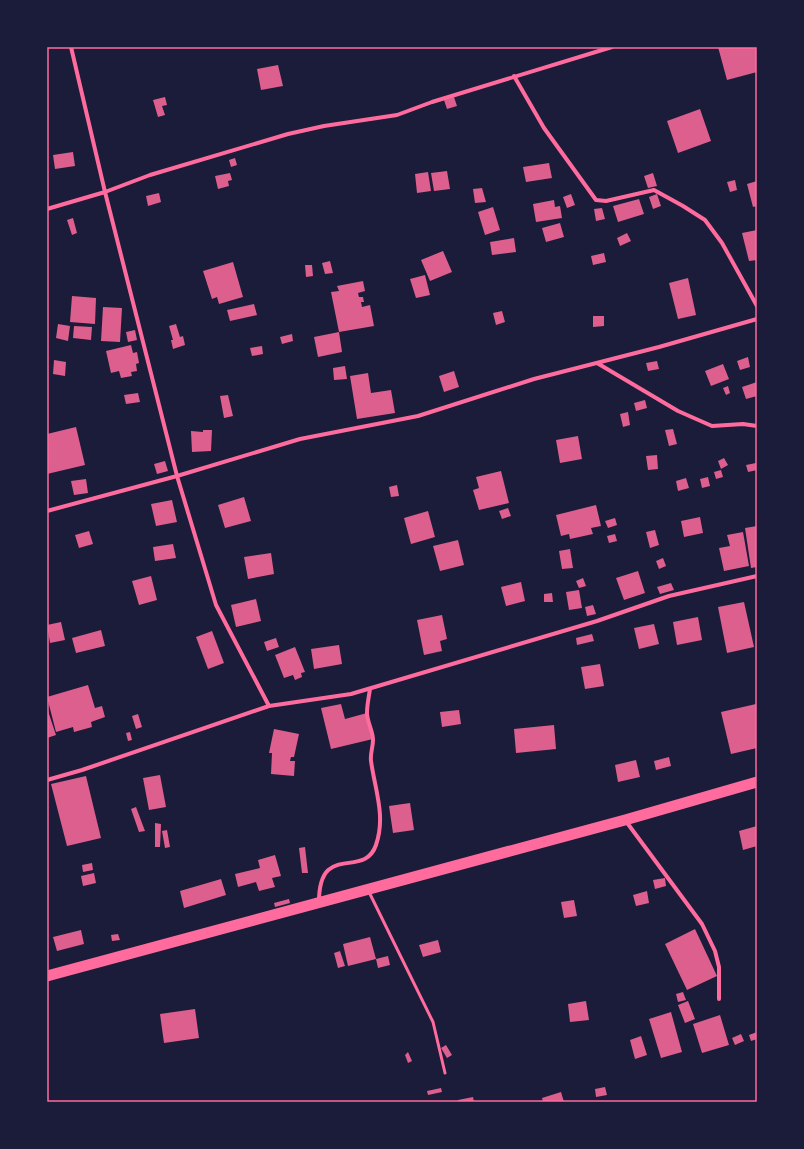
<svg xmlns="http://www.w3.org/2000/svg" width="804" height="1149" font-family="Roboto,sans-serif">
  <style>
    .building { fill: #dd5f8e }
    .lines { fill: none; stroke-linecap: round; stroke-linejoin: round }
    .service { stroke: #ff6b9d; stroke-width: 3 }
    .minor { stroke: #ff6b9d; stroke-width: 4 }
    .trunk { stroke: #ff6b9d; stroke-width: 11 }
    .neatline { fill: none; stroke: #ff6b9d; stroke-width: 1.5 }
  </style>
  <rect width="100%" height="100%" fill="#1b1b3a"/>
  <path class="building" d="M718 47H756L757 72 727 80Z
    M278 65 283 86 261 90 257 69Z
    M165 97 167 105 162 106 165 115 158 117 153 100Z
    M454 97 457 106 447 109 444 100Z
    M700 109 711 141 678 153 667 121Z
    M73 152 75 166 55 169 53 155Z
    M235 158 237 165 231 167 229 160Z
    M549 163 552 178 526 182 523 167Z
    M447 171 450 189 434 191 431 173Z
    M428 172 431 191 417 193 415 174Z
    M230 173 232 180 228 181 229 186 218 189 215 176Z
    M653 173 657 186 648 188 644 176Z
    M735 180 737 190 730 192 727 182Z
    M757 181V206L753 207 747 184Z
    M482 188 486 202 475 203 473 189Z
    M159 193 161 202 148 206 146 196Z
    M571 194 575 205 567 208 563 197Z
    M657 194 661 206 653 209 649 197Z
    M639 199 644 214 618 222 613 206Z
    M554 200 555 207 560 206 562 218 536 222 533 204Z
    M493 207 500 230 485 235 478 212Z
    M602 208 605 219 596 221 594 209Z
    M73 218 77 233 72 235 67 220Z
    M560 223 564 237 546 242 542 228Z
    M757 230V260L749 261 742 233Z
    M627 233 631 241 620 246 617 238Z
    M514 238 516 252 492 255 490 242Z
    M443 251 452 272 430 281 421 260Z
    M604 253 606 262 593 265 591 256Z
    M330 261 333 273 325 274 322 263Z
    M233 262 243 297 219 304 217 297 212 299 203 271Z
    M305 265H312L313 276 306 277Z
    M425 275 430 295 416 298 410 279Z
    M688 278 696 315 678 319 669 283Z
    M363 281 365 291 358 293 359 297H363L364 302H361L362 307 370 305 374 326 339 332 331 292 339 291 337 286Z
    M72 296 96 298 95 324 70 322Z
    M254 304 257 315 230 321 227 310Z
    M103 307 122 308 120 342 101 341Z
    M502 311 505 322 496 325 493 313Z
    M593 316H604V326L593 327Z
    M58 324 70 326 68 341 56 338Z
    M176 324 180 337 183 336 185 345 173 349 171 340H173L169 326Z
    M74 326 92 327 91 340 73 338Z
    M135 330 137 340 128 342 126 332Z
    M339 332 342 352 318 357 314 337Z
    M292 334 293 341 282 344 280 337Z
    M131 345 133 353 137 352 139 363 136 364 137 371 131 372 132 376 121 378 119 371 111 373 106 351Z
    M262 346 263 354 252 356 250 348Z
    M748 357 750 367 740 370 737 361Z
    M54 360 66 362 65 376 53 374Z
    M657 361 659 369 648 371 646 363Z
    M723 364 729 379 711 386 705 371Z
    M345 366 347 379 334 380 333 368Z
    M454 371 459 387 444 392 439 376Z
    M368 373 371 393 391 390 395 413 357 419 350 376Z
    M757 382V396L746 399 742 387Z
    M728 386 730 393 726 395 723 388Z
    M138 393 140 402 126 404 124 395Z
    M228 395 233 416 224 418 220 396Z
    M645 400 647 408 636 411 634 403Z
    M628 412 630 425 623 427 620 414Z
    M76 427 85 465 47 474V434Z
    M673 429 677 444 669 446 665 430Z
    M203 430H212L211 451 192 452 191 431 203 432Z
    M578 436 582 459 560 463 556 440Z
    M657 455 658 469 648 470 646 456Z
    M724 458 728 465 721 469 718 461Z
    M165 461 168 471 157 474 154 464Z
    M756 463 757 470 748 472 746 465Z
    M721 470 723 477 716 479 714 472Z
    M501 471 509 503 479 510 473 490 479 488 476 477Z
    M708 477 710 486 702 488 700 479Z
    M686 478 689 488 678 491 676 481Z
    M86 479 88 493 74 495 71 481Z
    M397 485 399 496 391 497 389 487Z
    M244 497 251 521 225 528 218 505Z
    M172 500 177 522 156 526 151 504Z
    M596 505 601 526 591 528 593 534 570 539 569 534 561 536 556 515Z
    M508 508 511 516 502 519 499 511Z
    M428 511 435 537 411 544 404 518Z
    M700 517 703 533 684 537 681 521Z
    M615 518 617 525 608 528 605 521Z
    M757 526V567L751 568 745 528Z
    M655 530 659 545 650 548 646 532Z
    M89 531 93 544 79 548 75 535Z
    M743 532 749 566 724 571 719 548 730 546 727 535Z
    M615 534 617 541 609 543 607 536Z
    M458 540 464 565 440 571 433 546Z
    M173 544 176 558 155 561 153 547Z
    M570 549 573 568 562 569 559 551Z
    M271 553 274 574 248 579 244 557Z
    M663 558 666 566 659 569 656 561Z
    M638 571 645 593 624 600 616 578Z
    M151 576 157 600 139 605 132 581Z
    M583 578 586 586 579 588 576 581Z
    M521 582 525 601 506 606 501 587Z
    M671 583 674 590 660 594 657 587Z
    M579 590 582 608 569 610 566 592Z
    M552 593 553 602H544V594Z
    M256 599 261 621 236 627 231 605Z
    M744 602 754 647 727 653 718 607Z
    M593 605 596 614 587 616 585 607Z
    M442 615 447 639 440 641 442 651 424 655 417 620Z
    M698 617 702 640 677 645 673 622Z
    M61 622 65 640 50 643 47 625Z
    M654 624 659 644 639 649 634 628Z
    M101 630 105 646 76 653 72 638Z
    M212 631 224 663 208 669 196 637Z
    M592 634 594 641 577 645 576 638Z
    M276 638 279 647 267 651 264 642Z
    M339 645 342 664 314 669 311 649Z
    M295 647 305 672 301 673 302 677 295 680 293 675 284 678 275 655Z
    M600 664 604 686 585 689 581 667Z
    M88 685 95 708 102 706 105 717 91 722 92 727 74 732 73 727 56 732 47 697Z
    M341 704 345 719 367 713 373 739 331 749 321 708Z
    M756 704 757 748 731 754 721 712Z
    M47 708 56 735 47 738Z
    M459 710 461 724 442 727 440 712Z
    M138 714 142 727 136 729 132 716Z
    M554 725 556 749 516 753 514 729Z
    M274 729 299 734 294 757H291L290 761H295L294 776 271 774 272 753H269Z
    M130 732 132 740 128 741 126 733Z
    M669 757 671 766 656 770 654 761Z
    M636 760 640 777 618 782 615 765Z
    M160 775 166 807 149 810 143 778Z
    M86 776 101 838 67 846 51 784Z
    M410 803 414 830 393 833 389 806Z
    M136 807 145 831 139 832 131 809Z
    M155 823 161 824 160 847H155Z
    M757 826V846L743 850 739 831Z
    M167 830 170 847 165 848 162 831Z
    M305 847 308 873H302L299 848Z
    M275 855 281 876 272 878 275 887 259 891 256 882 238 887 235 874 260 868 258 860Z
    M92 863 93 870 83 872 82 865Z
    M94 873 96 883 83 886 81 876Z
    M665 878 666 886 655 889 653 880Z
    M221 879 226 895 184 908 180 891Z
    M647 891 649 903 636 906 633 895Z
    M289 899 290 903 275 907 274 903Z
    M574 900 577 916 564 918 561 902Z
    M695 929 717 976 687 990 665 944Z
    M81 930 84 944 57 951 53 937Z
    M118 934 120 940 112 941 111 935Z
    M370 937 376 959 348 966 343 944Z
    M438 940 441 952 423 957 419 945Z
    M340 951 345 966 338 968 334 953Z
    M388 956 390 965 378 968 376 959Z
    M683 992 686 1000 678 1002 676 994Z
    M586 1001 589 1020 570 1022 568 1004Z
    M688 1001 695 1019 685 1023 678 1005Z
    M195 1009 199 1038 164 1043 160 1014Z
    M671 1012 682 1052 661 1058 649 1019Z
    M720 1015 729 1045 702 1053 693 1024Z
    M757 1032V1039L751 1041 749 1035Z
    M741 1034 744 1041 735 1045 732 1038Z
    M641 1036 647 1055 635 1059 630 1040Z
    M446 1045 452 1055 447 1058 441 1048Z
    M408 1052 412 1061 408 1063 405 1055Z
    M605 1087 607 1095 596 1097 595 1089Z
    M441 1088 442 1092 428 1095 427 1091Z
    M561 1092 564 1102H543L542 1098Z
    M473 1097 474 1102H458V1100Z"/>
  <g class="lines">
    <path class="service" d="M369 892 433 1022 445 1073"/>
    <path class="minor" d="M71 47 105 192 177 476 216 605 269 706
      M514 76 544 128 596 200 606 201 654 190 683 206 705 220 722 243 757 306
      M47 209 105 192 150 175 288 134 324 126 397 115 432 102 612 47
      M597 363 678 411 712 426 743 424 757 426
      M47 511 177 476 300 439 418 416 534 379 659 347 757 319
      M47 780 82 770 269 706 351 694 597 621 669 596 757 576
      M625 820 702 924 715 951 719 967V999
      M319 902C319 841 364 880 376 845 386 816 375 790 371 761 370 754 373 747 373 740 373 731 367 722 367 713 367 705 369 696 370 689"/>
    <path class="trunk" d="M47 976 625 820 757 782"/>
  </g>
  <rect width="804" height="1149" fill="none" stroke="#1b1b3a" stroke-width="96"/>
  <rect x="48" y="48" width="708" height="1053" class="neatline"/>
</svg>
